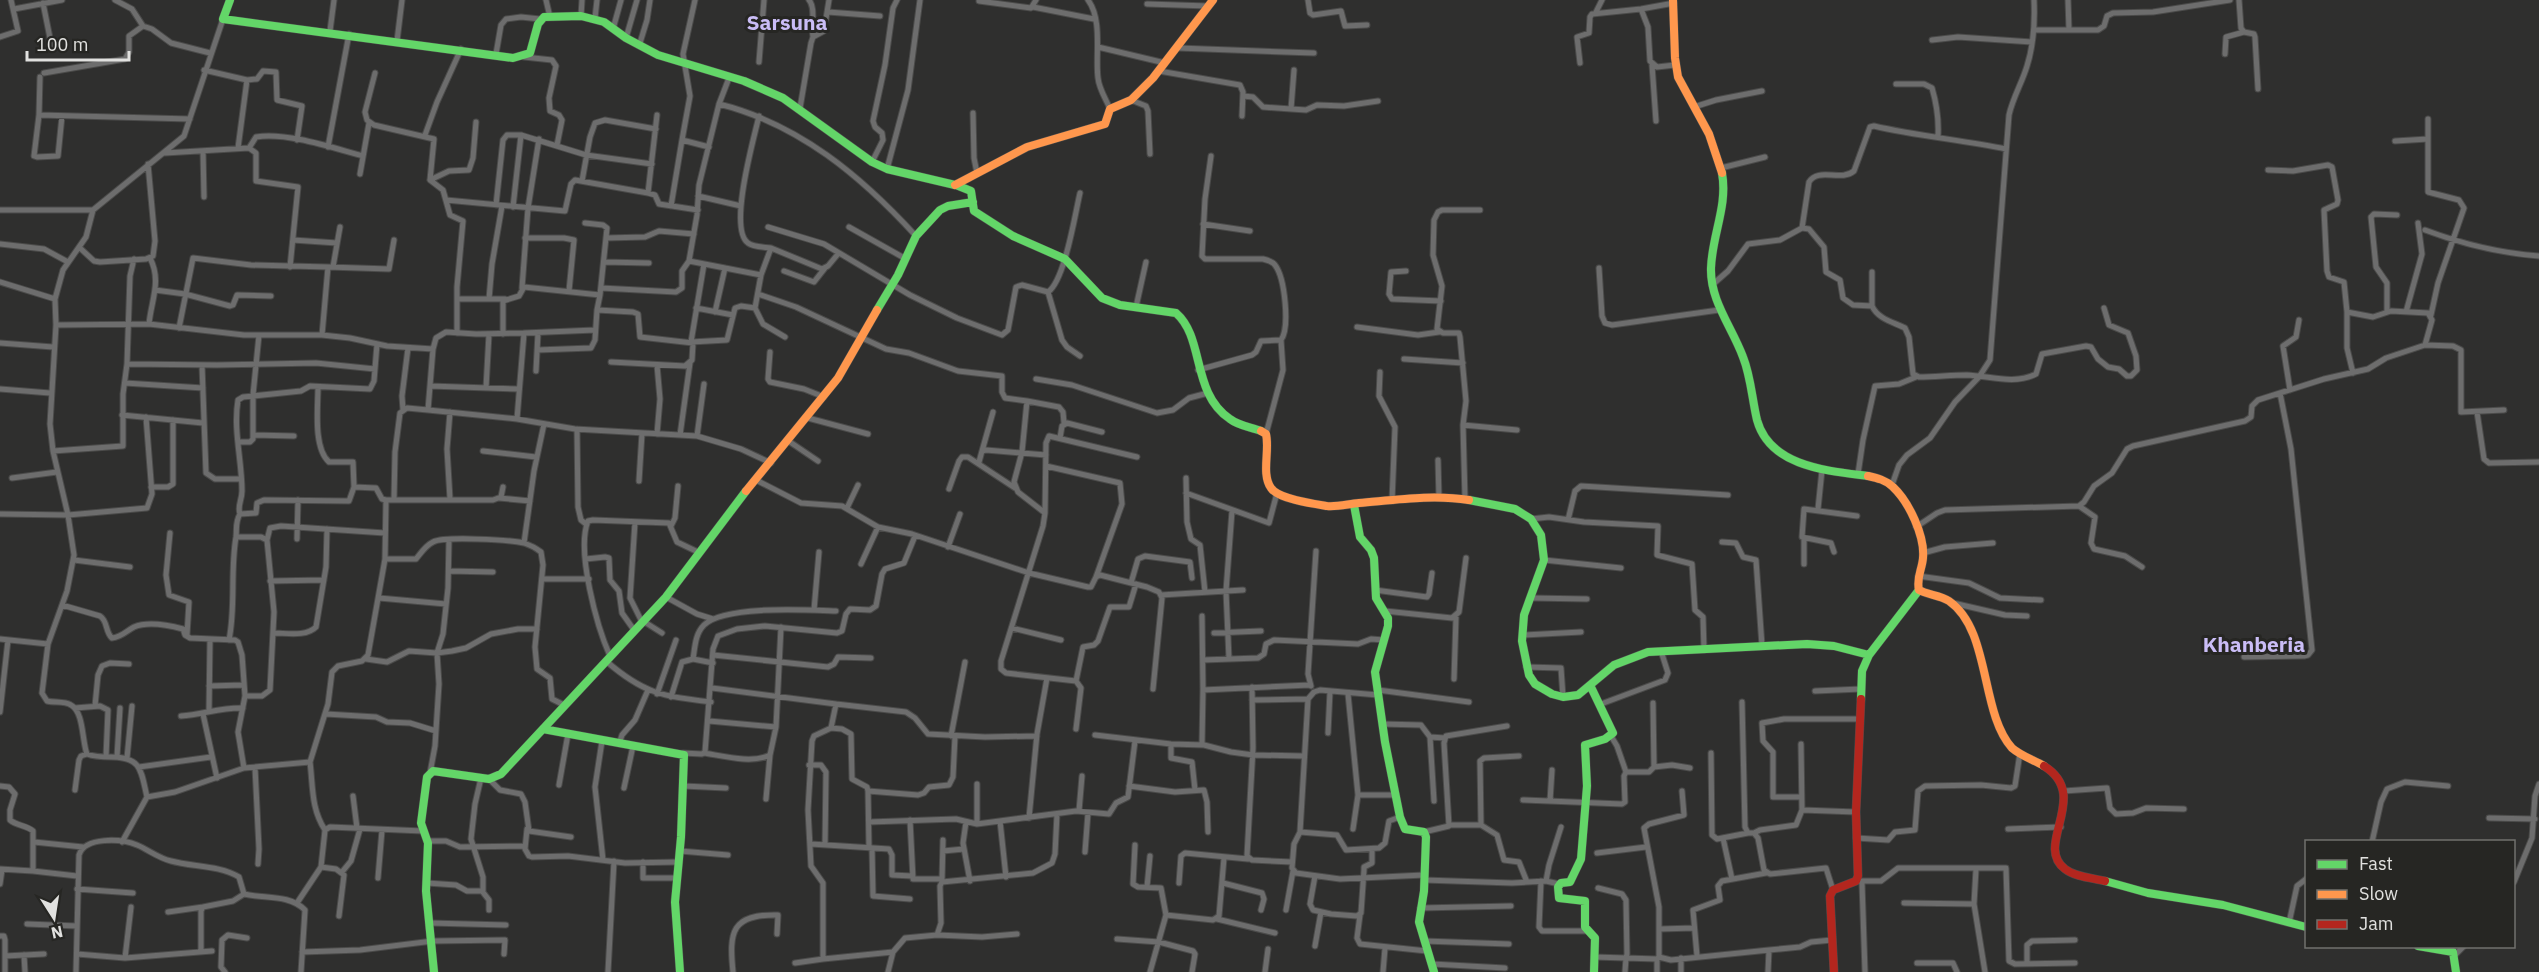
<svg xmlns="http://www.w3.org/2000/svg" width="2539" height="972" font-family="'IBM Plex Sans',sans-serif">
  <style>
    .lines { fill: none; stroke-linecap: round; stroke-linejoin: round }
    .street-casing { stroke: #4b4b4a; stroke-width: 7 }
    .fast-casing { stroke: #4b4b4a; stroke-width: 9 }
    .slow-casing { stroke: #4b4b4a; stroke-width: 9 }
    .jam-casing { stroke: #4b4b4a; stroke-width: 9 }
    .street { stroke: #6d6d6d; stroke-width: 5 }
    .fast { stroke: #63d668; stroke-width: 8 }
    .slow { stroke: #ff974d; stroke-width: 8 }
    .jam { stroke: #b3261e; stroke-width: 8 }
    .labels { text-anchor: middle; dominant-baseline: central; stroke-width: 6; stroke-linejoin: round; paint-order: stroke }
    .district-label { font-size: 21px; font-weight: bold; fill: #cabdf6; stroke: #262623 }
  </style>
  <rect width="100%" height="100%" fill="#2f2f2e"/>
  <g class="lines">
    <defs>
      <path id="street" d="M115 0 132 9 143 26 152 29 171 43 210 53
        M546 0 550 17
        M695 0 683 54 690 96 682 140 709 147
        M809 0C816 8 811 25 813 37
        M1088 0C1103 20 1095 56 1098 78 1099 89 1106 99 1110 109
        M1308 0 1310 13 1313 15 1341 11 1345 26 1367 25
        M2068 0 2069 30
        M2239 0 2241 28 2244 32 2254 34 2255 37 2258 89
        M979 1 1031 8 1036 0
        M43 3 52 48
        M1147 4 1208 6
        M1033 7 1094 19
        M14 9 62 0
        M1641 9 1648 27 1650 61 1657 67 1675 65
        M828 12 880 16
        M1596 12 1602 0
        M581 16 582 0
        M595 18 597 0
        M613 29 621 0
        M2035 30H2098L2104 26 2107 16 2113 13 2153 12 2230 0
        M330 31 334 0
        M0 37 18 31 11 0
        M626 38 637 0
        M1932 40 1958 37 2032 42
        M397 41 402 0
        M639 46 647 20 650 0
        M1098 47 1165 63
        M1178 48 1314 53
        M496 54 501 25 506 19 521 17 540 19
        M2225 54 2226 37 2244 32
        M524 57 552 60 556 66 549 98 550 111 559 115 562 120 557 145
        M759 62 764 0
        M1580 63 1577 37 1589 33 1590 17 1592 14 1641 9 1674 3
        M1652 65 1656 121
        M204 70 247 80 257 79 263 71 276 72 277 100 302 106 297 140
        M1159 71 1240 85 1243 92 1242 116
        M44 73 125 59 129 52V36L143 26
        M375 73 365 112 367 120 374 125 434 139 430 180 443 190 450 215 463 221 457 287V333
        M729 78 719 104C799 124 861 176 916 236
        M1896 84H1924L1932 88C1937 105 1939 118 1938 136
        M1243 96 1253 97 1263 107 1291 109 1306 110 1317 105 1344 106 1378 101
        M1131 100 1146 106 1148 111 1150 154
        M719 104 699 185 697 215 689 261 761 275 771 248 822 269 828 266 838 254
        M1694 107 1716 100 1762 91
        M800 108 811 43 813 37 824 31 829 0
        M1291 109 1294 70
        M973 113 974 158 977 173
        M39 115 40 77
        M62 116 58 156 37 157 34 156 39 115 190 119
        M759 116C754 138 728 229 748 243 753 247 764 247 771 248
        M2428 119V192L2459 200 2464 208 2438 283 2431 315
        M425 135 437 102 461 49
        M2395 141 2428 139
        M328 147 349 34
        M238 148 247 80
        M249 148 256 137C287 132 333 148 363 156
        M203 151 204 197
        M165 153 249 148 256 153V181L298 187 290 267
        M872 162 883 140 882 133 875 127 873 121 885 65 893 8 897 0
        M1721 168 1765 157
        M887 169 908 90 920 0
        M360 174 369 123
        M430 180 449 171 469 170 473 158 476 122
        M582 181 590 137 595 123 605 120 656 129
        M648 193 657 115
        M698 196 741 206
        M446 200 565 211 571 184 575 180 648 193 655 195 659 204 698 210
        M496 205 503 140 507 135H521L586 155 652 164
        M671 206 682 140
        M513 207 521 135
        M0 210H93
        M1203 224 1250 231
        M768 227 824 244 910 295 957 318 1002 335 1008 330 1016 287 1022 285 1048 292C1065 280 1075 214 1080 193
        M849 227 906 259
        M1802 228 1809 182C1818 167 1841 182 1854 171L1870 127 1874 126C1917 136 1962 140 2006 149
        M2425 230C2462 244 2499 253 2539 256
        M525 238H564L574 240 569 291
        M606 238 645 237 659 231 694 234
        M293 240 337 243
        M0 244 44 249 68 262
        M80 248 94 261 100 262 146 259 153 256 155 241 148 164
        M134 259 130 276 127 364 217 365 316 363 375 369
        M604 262 649 263
        M704 264 691 342 727 340 735 308 741 306 755 308
        M333 267 340 227
        M1599 268 1602 316 1605 323 1612 325 1719 310
        M784 271 814 282 825 268
        M1406 271 1391 272 1389 294 1392 299 1441 301
        M1872 272V306C1878 319 1893 322 1905 328L1909 337 1913 374 1919 377C1935 377 1951 375 1967 375 1989 376 2015 385 2036 374L2042 354 2086 346 2091 347 2098 359 2108 367 2119 369 2127 376H2131L2137 370 2136 356 2128 333 2109 325 2104 308
        M761 275 755 308 763 324 785 337
        M0 282 55 299
        M1712 285 1728 271 1748 244 1780 240 1802 228 1809 229 1824 247 1826 272 1840 280 1843 298 1853 305 1872 306
        M522 288 528 208 539 139
        M601 288 676 292 682 288V271L689 261
        M155 290 185 294 230 306 233 305 237 295 271 296
        M1048 292 1062 340 1067 347 1080 356
        M758 294 796 307 886 349 909 353 958 371 1002 376V392L1005 398 1027 401 1022 452 1014 482 1018 492 1045 513 1043 526 1001 661V669L1006 673 1076 681 1081 688 1076 729
        M600 295 597 310 633 312 638 314 640 337 693 343 692 360 685 366 611 362
        M457 299H505
        M489 299 492 264 502 206
        M1136 307 1146 262
        M696 308 733 315
        M2387 311V283L2376 267 2371 217 2374 214 2397 215
        M715 312 725 268
        M2347 312V348L2353 373
        M2406 312 2422 254 2418 223
        M149 324C151 301 162 281 150 258
        M56 325 149 324 244 335H322L350 338 387 346 433 349 428 410 517 419 575 429 697 436 741 449 771 463
        M1357 327 1418 335 1439 332
        M179 328 193 258 251 265 328 267
        M503 334V301L519 296 524 287 600 295 607 228 603 225 585 223
        M322 335 328 267 389 269 394 240
        M0 343 53 347
        M2425 345 2453 346 2461 350V412L2504 410
        M433 349 436 338 446 332 476 334 524 333
        M537 350 591 348 595 340 597 310
        M770 352 768 379 770 382 804 389 824 397
        M1404 359 1463 363
        M202 365 206 473 215 479H241
        M657 365 660 399 657 434
        M1198 370 1252 355 1256 352 1261 341 1281 340C1290 328 1285 278 1275 265 1273 262 1267 260 1263 259H1205L1202 256 1205 199 1211 156
        M536 371 538 333
        M1380 372 1379 396 1395 427 1392 501
        M1036 379 1072 385 1157 413 1173 410 1189 398 1208 393
        M125 383 203 388
        M430 386 519 389
        M486 388 489 334
        M0 389 50 393
        M2290 390 2283 346 2296 337 2299 320
        M1027 401 1059 407 1063 412 1064 423
        M403 410 402 396 408 348
        M450 412 447 449 450 499
        M2477 412 2484 459 2489 463 2539 462
        M122 415 203 423
        M808 418 868 434
        M517 419 524 333 595 330
        M1463 425 1466 401 1460 337 1459 333H1443L1437 329 1442 286 1433 255 1434 220 1438 212 1442 210H1480
        M577 429 578 507 581 520 586 524
        M1266 434 1283 370 1281 340
        M253 435 294 436
        M680 435 690 363
        M697 436 704 384
        M1060 438 1062 426 1067 423 1102 432
        M238 442H250L253 439V395L259 335
        M790 442 818 461
        M53 451 123 446V394L127 364
        M483 451 536 457
        M982 451 993 412
        M1438 460 1439 498
        M979 462 982 451 986 450 1046 455
        M1046 466 1120 483 1122 504 1096 577
        M1858 474 1863 440 1875 386 1899 384 1916 377
        M12 478 57 472
        M1186 478 1187 522 1191 539 1200 545 1205 592
        M756 480 801 503 842 506 878 527 912 534 1029 573 1088 587H1091L1096 577 1100 575 1147 587 1159 592 1162 598 1153 689
        M639 481 642 433
        M1892 485 1899 465 1907 455 1930 438 1955 402 1979 377 1990 360 2009 115C2013 97 2022 83 2027 66 2034 44 2035 22 2034 0
        M151 487H168L173 484V420
        M354 487 349 501 264 500 257 503 256 513 240 514C237 506 242 500 242 491 242 461 233 430 238 400L243 397 301 391 310 386 370 389 374 381 377 344
        M949 489 959 461 962 457H968L1015 488
        M1186 493 1269 523 1277 493
        M499 498 530 501
        M394 499 395 452 400 413 407 408 428 410
        M1465 499 1463 425 1517 430
        M386 500H493L501 497 503 487
        M2079 506 2095 517 2091 543 2094 549 2125 556 2142 567
        M847 508 858 485
        M1818 509 1822 470
        M1045 513 1046 443 1049 436 1137 457
        M0 514 68 515 147 508 152 494 146 417
        M1531 519 1549 517 1584 522 1658 526 1657 555 1692 564 1695 610 1703 617 1704 650
        M1568 520 1575 491 1581 486 1728 495
        M635 522 630 598 642 622
        M671 526 675 518 678 486
        M1916 527 1937 513 1945 510 2079 506 2084 502 2094 486 2112 473 2127 449 2133 446 2245 421 2251 417 2252 406 2258 400 2324 379 2368 369 2386 358 2425 345 2432 320 2428 313 2391 311 2373 317 2347 312 2344 282 2329 277 2327 271 2324 210 2337 204 2338 200 2332 167 2328 165 2293 171 2268 170
        M170 533 166 575 169 595 189 602 187 635
        M236 537H261L267 540 274 612 270 690 262 696H245L238 732 244 768
        M297 539 298 500
        M267 540 270 528 281 526 385 533
        M1722 542 1736 543 1743 557 1756 560 1762 646
        M524 543 534 471 544 424
        M948 547 960 514
        M1834 552 1831 543 1802 537 1804 509 1857 516
        M1923 553 1945 547 1993 543
        M385 559H416C421 553 425 546 433 542 445 536 509 540 524 543 530 545 536 548 541 552L543 565 535 647 537 669 550 678 552 699 564 705
        M586 559 605 557 609 558 610 580 619 591 622 613 634 630
        M74 560 130 567
        M1544 560 1621 568
        M861 564 878 527
        M1804 564V539
        M449 571 493 572
        M1918 576 1969 583 2000 598 2041 600
        M542 579H589
        M270 581 324 580
        M1131 583 1138 559 1145 556 1190 562 1192 578
        M1375 590 1427 597 1429 594 1432 573
        M1161 595 1243 590
        M666 597 697 614 713 619
        M379 598 446 604
        M1531 598 1587 599
        M1953 603 2005 615 2027 616
        M62 605 100 616C108 621 105 632 112 638 122 637 126 631 134 627 148 621 168 625 183 629L185 635 190 638 235 640 238 642 242 655 245 696
        M814 610 819 552
        M1385 611 1452 618 1459 612 1466 558
        M1202 616 1203 690 1310 685
        M643 621 662 633
        M1012 628 1061 640
        M273 633C287 633 306 637 316 627L326 567 327 529
        M1214 633 1261 631
        M1522 635 1581 632
        M0 639 48 644
        M229 640C236 606 230 572 236 537 237 529 235 522 240 514
        M713 655 828 667 834 664 838 657 871 658
        M610 656C597 627 576 551 588 521L593 520 669 523 677 542 700 553
        M2244 657 2304 656 2308 655 2312 650 2291 449 2280 393
        M366 659 387 662 409 651 437 653 452 651 466 648 491 634 518 629H537
        M693 659C695 647 695 634 704 625 724 605 808 610 836 611
        M1229 659 1226 591 1232 511
        M1203 660 1258 658 1264 654 1266 644 1274 640 1358 644 1371 639 1384 640
        M606 661C644 694 662 696 711 702
        M1526 667 1561 668 1563 697
        M1454 679 1456 617
        M1076 681 1083 647 1094 645 1098 641 1110 607H1129L1136 584
        M209 686 243 685
        M1311 686 1308 674 1316 551
        M1252 687 1253 748 1247 856 1252 860 1292 862
        M712 688 836 704 831 728 814 736 812 741 808 810 811 866 823 883V959L795 963
        M1378 690 1469 702
        M1815 691 1861 689
        M657 694 676 640
        M1348 694 1358 795H1395
        M1378 695 1320 690 1314 692 1308 699 1300 832 1294 844 1292 868 1296 873 1340 879 1424 875
        M671 697 682 662 693 659 713 663
        M1252 700 1308 699
        M1742 702 1745 827 1748 833H1754L1758 838 1764 870 1770 874 1826 868 1833 890
        M836 704 906 712 915 718 928 734 985 737 1037 736
        M1601 704 1665 680 1668 673 1661 651
        M95 706 98 675 102 666 110 663 129 664
        M75 708 100 706 108 710 106 757
        M209 711 210 639
        M0 712 8 640
        M203 714 217 778
        M326 714 376 717 387 722 410 723 436 731
        M181 716C202 715 221 707 243 708
        M709 721 776 727
        M1382 724 1421 725 1430 737 1445 738
        M831 728 842 729 851 734 852 779 867 787 868 791 869 848
        M1328 733 1330 691
        M1095 735 1171 744 1204 745 1231 752 1253 755 1303 756
        M951 736 965 662
        M1611 736 1617 746 1626 772
        M1430 737 1434 801
        M602 741 595 787 603 860
        M619 744 622 735 635 720 648 690
        M1171 744V758L1192 762 1195 790
        M1202 744 1203 689
        M1801 744 1802 810 1856 812
        M683 753 702 754 705 752 713 649 718 636 737 629 765 626 837 633 842 631 846 614 850 609 870 610 876 606 882 574 885 569 904 563 915 536
        M704 753C723 756 752 764 770 755L776 727 781 627
        M1711 753 1712 835 1717 839 1748 833
        M117 757 120 708
        M127 758 132 706
        M310 762C313 786 311 809 325 830
        M809 765H821L826 772 825 845
        M139 767 211 757
        M255 767 259 849 258 864
        M1654 767 1672 765 1690 768
        M430 773 435 746 439 684 437 653 443 634 448 588 449 540
        M481 778 475 804 471 839 483 877V892
        M489 779 500 790 521 794 525 802 529 831 571 837
        M977 784V824
        M559 785 568 734
        M0 786 9 787 15 794 10 810V820C17 826 26 825 33 831V871L77 876
        M683 786 726 788
        M1129 786 1175 792 1204 790 1207 802 1208 832
        M624 788 633 746
        M75 790 79 760 81 756 87 754
        M868 791 918 795 924 793 929 787 949 785 953 777 955 736
        M2064 791 2107 788 2110 808 2116 814 2133 813 2146 808 2184 809
        M353 796 357 828
        M147 797 175 792 244 768 310 762 328 704 332 672 338 666 362 661 368 655 385 559 386 500 382 499 376 488 354 487 353 462H329C313 448 318 407 318 387
        M1801 797H1773V752L1763 741 1762 723 1784 719H1859
        M766 799 770 755
        M1523 800 1622 804 1625 802 1624 776 1626 772H1649L1654 767 1653 703
        M1550 801 1552 770
        M1079 811 1082 776
        M1029 818 1037 734 1047 678
        M2489 818 2535 819
        M910 820 913 879H942
        M1000 821 1006 877
        M869 822 956 819 977 824 1076 811 1109 814 1116 803 1128 797 1135 741
        M966 822 963 843 970 881
        M1449 825H1481L1480 761 1484 758 1519 756
        M1481 825 1497 835 1504 860 1519 862 1527 882
        M527 829 525 849 529 856 532 857 568 856 625 863 679 862
        M1353 829 1358 795
        M2008 829 2061 827
        M1300 832 1337 835 1346 850 1379 848 1385 843 1389 821 1400 817
        M1424 832 1449 826 1444 743 1446 736 1507 726
        M1754 833 1760 830 1796 825 1802 810
        M1723 838 1732 879
        M1856 838 1888 840 1895 832 1915 830 1918 791 1925 786 1981 785 2011 788 2015 786 2020 753
        M428 841H446L460 847 525 846
        M34 842 83 847
        M122 842 147 797C141 771 142 757 111 757 103 757 95 757 87 754 82 742 84 712 71 705 64 701 55 703 47 701L42 693 48 644 67 591 74 555 68 515 53 451 50 424 56 325 55 299 63 270 86 237 93 210 184 136 223 19
        M2372 842 2381 802 2387 789 2405 782 2448 786
        M811 844 889 849 892 855V875L912 876
        M1135 845 1133 884 1138 887 1161 888 1166 915
        M872 848 873 896 910 899
        M680 851 728 855
        M943 851 964 849
        M1085 852 1088 813
        M1597 853 1646 847
        M643 862V878H677
        M321 867 336 869 344 875 339 916
        M0 869 33 871
        M342 872 351 861 360 829
        M1315 876 1310 904 1313 910 1331 914 1357 916 1361 913 1364 870V867L1372 863V849
        M378 878 382 830
        M942 880 943 840
        M1424 880 1512 883 1546 881 1559 884
        M1541 881 1539 927 1542 931H1586
        M1546 881 1549 865 1561 827
        M1856 881H1881L1898 868H2006L2009 961 2015 964 2075 963
        M2514 882 2532 838 2535 796 2539 784
        M427 883 456 885 467 891H482L489 900V910
        M1179 883 1181 856 1185 853 1248 859
        M1223 883 1262 893 1264 899 1261 910
        M1862 883 1865 972
        M0 884 2 870
        M1147 887 1150 856
        M77 889 133 893
        M297 903 321 867 325 830 330 827 423 831
        M1904 903 1974 904 1976 869
        M1974 904 1985 972
        M1420 908 1511 906
        M1286 910 1293 871
        M168 912 203 907
        M1360 915 1357 938 1360 944 1427 951
        M1217 919 1275 933
        M430 923 506 925
        M2289 923 2297 886 2306 879
        M27 924 77 926
        M1660 929 1694 928
        M937 935 982 937 1017 934
        M0 936H4L5 940V972
        M1117 939 1159 942 1193 951 1195 954 1192 972
        M1424 941 1509 944
        M1315 946 1321 912
        M201 952V911L203 907 233 901 244 894
        M302 952 360 950 433 941 505 940 504 954
        M77 954 125 958 212 951
        M24 955 25 972
        M2455 955 2464 946
        M5 956 44 954
        M1697 956 1693 910 1720 900 1718 886 1722 881 1766 873
        M1594 957 1626 958 1627 954 1626 900 1622 894 1598 888
        M1659 957 1671 960 1769 950
        M125 958 131 907
        M1681 958V972
        M823 959 893 952
        M1657 959V972
        M1917 963H1953L1957 972
        M1432 964 1505 968
        M2027 964V945L2032 941 2075 940
        M76 972 79 855C85 836 122 839 137 845 149 850 158 858 171 861 193 867 219 865 239 877L244 894C265 899 289 894 305 910L301 972
        M225 972 221 967 222 940 228 935 247 938
        M608 972 614 861
        M733 972C729 932 731 914 778 915L777 934
        M888 972 893 952 905 938 937 935 941 923 940 886 942 882 1033 873 1052 863 1055 854 1057 814
        M1150 972 1166 915 1213 920 1219 916 1224 858
        M1265 972 1268 949
        M1383 972 1385 948
        M1625 972 1626 958 1657 959 1659 957V907L1644 828 1649 824 1684 815 1682 791
        M1768 972 1769 950 1800 947 1811 942 1832 940"/>
      <path id="fast" d="M230 0 223 19 513 58 530 53 538 24 544 17 581 16 604 22 626 38 658 55 744 81 783 98 872 162 887 169 955 185
        M1722 173C1728 206 1712 235 1711 268 1710 301 1732 327 1743 357 1751 377 1752 399 1757 420 1770 467 1828 471 1868 476
        M956 185 971 191 974 211 1013 236 1065 259 1102 298 1120 305 1176 313C1205 338 1191 393 1230 419 1239 426 1251 427 1261 431
        M877 310 898 275 916 236 940 210 948 206 973 202
        M1469 500 1515 509 1531 519 1541 535 1544 560 1524 615 1522 641 1529 675 1535 684 1552 694 1563 697 1578 695 1614 665 1648 652 1807 644 1834 646 1869 655
        M1354 505 1360 537 1371 550 1374 558 1376 598 1388 618V626L1375 672 1385 742 1400 817 1405 829 1424 832 1426 837 1424 891 1419 922 1434 972
        M1590 685 1613 733 1605 739 1585 745 1587 786 1581 859 1570 882 1561 883 1558 887 1559 898 1585 901V927L1595 938 1594 972
        M1861 699 1862 671 1869 655 1919 590
        M543 729 684 755 681 837 675 902 680 972
        M2105 881 2148 893 2223 905 2306 927
        M2418 946 2453 952 2456 972
        M434 972 426 891 428 843 421 823 427 777 433 771 489 779 501 774 666 597 746 491"/>
      <path id="slow" d="M1673 0 1675 58 1678 77 1709 134 1722 173
        M955 185 1027 147 1105 124 1110 109 1131 100 1153 78 1213 0
        M1261 431 1266 434C1270 450 1261 474 1271 488 1278 499 1314 504 1327 506 1337 507 1348 504 1359 503 1394 500 1433 494 1469 500
        M1868 476C1877 478 1886 480 1893 487 1909 502 1925 536 1923 558 1922 570 1916 578 1919 590 1928 595 1940 595 1949 601 1991 630 1980 713 2012 748 2021 756 2034 760 2044 766
        M746 491 838 378 877 310"/>
      <path id="jam" d="M2044 766C2092 796 2033 845 2065 869 2075 877 2093 878 2105 881
        M1834 972 1830 896 1833 890 1856 881 1858 876 1856 812 1861 699"/>
    </defs>
    <use href="#street" class="street-casing"/>
    <use href="#fast" class="fast-casing"/>
    <use href="#slow" class="slow-casing"/>
    <use href="#jam" class="jam-casing"/>
    <use href="#street" class="street"/>
    <use href="#fast" class="fast"/>
    <use href="#slow" class="slow"/>
    <use href="#jam" class="jam"/>
  </g>
  <g class="labels">
    <g class="district-label">
      <text x="787" y="22">Sarsuna</text>
      <text x="2254" y="644">Khanberia</text>
    </g>
  </g>
  <rect x="2305" y="840" width="210" height="108" fill="#262623" stroke="#71716e" stroke-width="1.5"/>
  <rect x="2317" y="860" width="30" height="9" fill="#63d668" stroke="#71716e" stroke-width="1.5"/>
  <text x="2359" y="870" font-size="18" fill="#e1e1df">Fast</text>
  <rect x="2317" y="890" width="30" height="9" fill="#ff974d" stroke="#71716e" stroke-width="1.5"/>
  <text x="2359" y="900" font-size="18" fill="#e1e1df">Slow</text>
  <rect x="2317" y="920" width="30" height="9" fill="#b3261e" stroke="#71716e" stroke-width="1.5"/>
  <text x="2359" y="930" font-size="18" fill="#e1e1df">Jam</text>
  <g transform="translate(54 918) rotate(168)" stroke="#262623" stroke-width="4.5" paint-order="stroke">
  <path d="M0-4.5L10 22L0 15L-10 22Z" fill="#e1e1df"/>
  <text y="-9" font-size="16" font-weight="bold" text-anchor="middle" fill="#e1e1df">N</text>
  </g>
  <path d="M27 51v9h102v-9" fill="none" stroke="#e1e1df" stroke-width="3"/>
  <text x="36" y="51" font-size="18" fill="#e1e1df" stroke="#262623" stroke-width="4.5" paint-order="stroke">100 m</text>
</svg>
